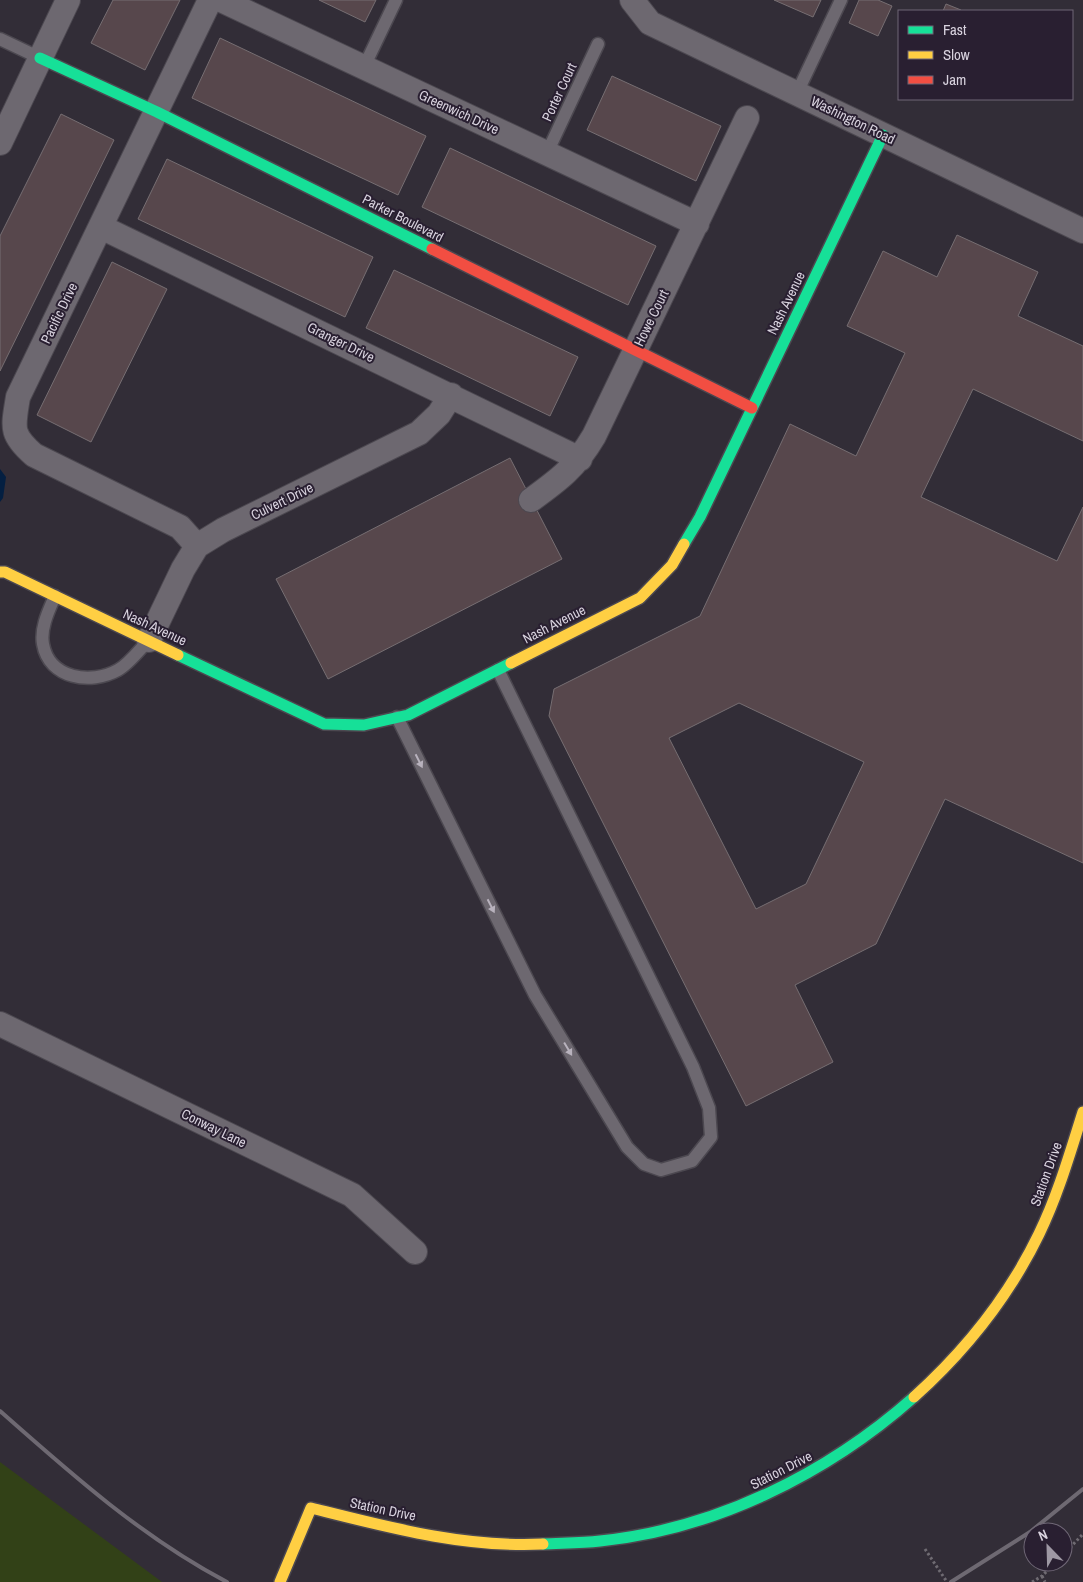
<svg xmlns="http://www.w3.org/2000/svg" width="1083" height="1582" font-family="'Archivo Narrow',sans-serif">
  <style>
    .green { fill: #324117 }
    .water { fill: #041f41 }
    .building { fill: #57474c; stroke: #766e72; fill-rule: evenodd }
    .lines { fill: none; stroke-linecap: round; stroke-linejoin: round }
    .lane-casing { stroke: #4c4850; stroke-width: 15 }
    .street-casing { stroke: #4c4850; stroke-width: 26 }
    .fast-casing { stroke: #4c4850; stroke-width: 14 }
    .slow-casing { stroke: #4c4850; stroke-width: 14 }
    .jam-casing { stroke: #4c4850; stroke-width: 14 }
    .path { stroke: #6f6b72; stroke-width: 3; stroke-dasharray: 2.5 2.5; stroke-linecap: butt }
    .lane { stroke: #6d6870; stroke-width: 12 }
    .street { stroke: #6d6870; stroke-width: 24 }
    .fast { stroke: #16e098; stroke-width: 11 }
    .slow { stroke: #ffcf43; stroke-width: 11 }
    .jam { stroke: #f24e42; stroke-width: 11 }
    .rail { stroke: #6e6972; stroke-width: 4 }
    .oneway { fill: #b8b2bd }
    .labels { text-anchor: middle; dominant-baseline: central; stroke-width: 4; stroke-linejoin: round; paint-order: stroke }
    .street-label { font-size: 14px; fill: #d8d2de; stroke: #291f31 }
  </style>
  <rect width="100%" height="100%" fill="#322d37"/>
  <path class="green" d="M0 1462 162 1582H0Z"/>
  <path class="water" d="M0 469 6 477 3 498 0 502Z"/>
  <path class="building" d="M113 0H180L145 70 91 43Z
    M319 0H376L365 22Z
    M774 0H821L813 17Z
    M859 0H878L892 6 878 36 849 23Z
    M946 4 961 10V11H943Z
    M220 38 426 136 398 195 192 98Z
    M612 76 721 126 696 181 587 130Z
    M61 114 114 140 0 371V236Z
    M450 148 656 246 628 305 422 207Z
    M167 159 373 257 345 317 138 219Z
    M957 235 1038 272 1018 316 1083 346V441L973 389 921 497 1057 561 1083 507V863L945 799 876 944 795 985 833 1062 746 1106 549 716 554 689 700 616 790 424 856 456 905 353 847 326 883 251 937 277ZM739 703 864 762 806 884 756 909 669 738Z
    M112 262 167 289 91 442 37 415Z
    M394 270 578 357 550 416 366 328Z
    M510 458 562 559 328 679 276 579Z"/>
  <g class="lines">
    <defs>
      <path id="lane" d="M0 39 40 58
        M364 67 396 0
        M797 93 841 0
        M547 153 598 44
        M55 596C49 610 40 628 43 644 49 679 91 685 118 670 129 664 140 649 149 640
        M397 717 535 995 627 1147 644 1164 661 1170 692 1161 711 1137 709 1108 693 1067 498 670"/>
      <path id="street" d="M221 0 697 224
        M632 0 650 23 1083 231
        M0 143 68 0
        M101 227 580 459
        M531 500C560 479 575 468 594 436L747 118
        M197 546 180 527 34 455C10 434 13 428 18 397L210 0
        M149 640 183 569 197 546 223 530 419 433 439 414 451 395
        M0 1024 352 1195 415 1252"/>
      <path id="fast" d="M40 58 157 112 432 249
        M684 544 700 517 883 135
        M178 655 324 724 364 725 408 715 511 663
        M543 1544C562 1543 581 1543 600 1541 716 1529 827 1474 914 1397"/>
      <path id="slow" d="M0 572H5L178 655
        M511 663 640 598 672 565 684 544
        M914 1397C964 1352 1009 1296 1039 1234 1058 1195 1070 1153 1083 1112
        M280 1582 311 1508C387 1527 464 1548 543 1544"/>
      <path id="jam" d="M432 249 752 408"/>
    </defs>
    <use href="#lane" class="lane-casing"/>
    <use href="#street" class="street-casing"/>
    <use href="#fast" class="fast-casing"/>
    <use href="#slow" class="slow-casing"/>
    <use href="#jam" class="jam-casing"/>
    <path class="path" d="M925 1549 947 1582
      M1063 1555 1083 1534
      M1042 1576 1045 1582
      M1032 1582 1042 1576 1056 1562"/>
    <use href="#lane" class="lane"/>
    <use href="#street" class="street"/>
    <use href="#fast" class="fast"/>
    <use href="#slow" class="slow"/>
    <use href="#jam" class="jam"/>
    <path class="rail" d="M0 1411C70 1473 143 1538 227 1582
      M951 1582 1030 1532 1083 1489"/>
  </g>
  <defs><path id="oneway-solid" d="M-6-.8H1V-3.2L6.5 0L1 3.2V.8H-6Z" transform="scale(1.25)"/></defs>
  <g class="oneway">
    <use href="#oneway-solid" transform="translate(419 761) rotate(63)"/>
    <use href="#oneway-solid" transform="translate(491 906) rotate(63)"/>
    <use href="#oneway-solid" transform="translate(568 1049) rotate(59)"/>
  </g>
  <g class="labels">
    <g class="street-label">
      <text transform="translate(559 92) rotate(-65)">Porter Court</text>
      <text transform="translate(459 112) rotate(25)">Greenwich Drive</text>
      <text transform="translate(853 120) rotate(26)">Washington Road</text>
      <text transform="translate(403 218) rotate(27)">Parker Boulevard</text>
      <text transform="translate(786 303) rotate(-64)">Nash Avenue</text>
      <text transform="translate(59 313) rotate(-64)">Pacific Drive</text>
      <text transform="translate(651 318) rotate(-64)">Howe Court</text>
      <text transform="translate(341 342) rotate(26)">Granger Drive</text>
      <text transform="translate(282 501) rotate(-26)">Culvert Drive</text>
      <text transform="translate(554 624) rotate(-27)">Nash Avenue</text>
      <text transform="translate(155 627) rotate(25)">Nash Avenue</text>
      <text transform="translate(214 1128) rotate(26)">Conway Lane</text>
      <text transform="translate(1046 1174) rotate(-70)">Station Drive</text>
      <text transform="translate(781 1470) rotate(-27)">Station Drive</text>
      <text transform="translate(383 1509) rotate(12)">Station Drive</text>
    </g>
  </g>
  <rect x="898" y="10" width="175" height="90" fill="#291f31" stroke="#6f6776"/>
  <rect x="908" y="26" width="25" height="8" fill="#16e098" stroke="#6f6776"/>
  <text x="943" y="35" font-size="15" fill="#d8d2de">Fast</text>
  <rect x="908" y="51" width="25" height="8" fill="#ffcf43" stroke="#6f6776"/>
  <text x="943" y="60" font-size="15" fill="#d8d2de">Slow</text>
  <rect x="908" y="76" width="25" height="8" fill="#f24e42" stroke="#6f6776"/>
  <text x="943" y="85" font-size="15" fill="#d8d2de">Jam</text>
  <g transform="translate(1048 1547) rotate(337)"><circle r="24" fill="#291f31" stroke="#6f6776"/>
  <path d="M0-4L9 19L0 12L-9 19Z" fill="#9e98a4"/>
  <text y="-8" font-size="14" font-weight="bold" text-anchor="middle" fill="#d8d2de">N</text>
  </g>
</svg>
